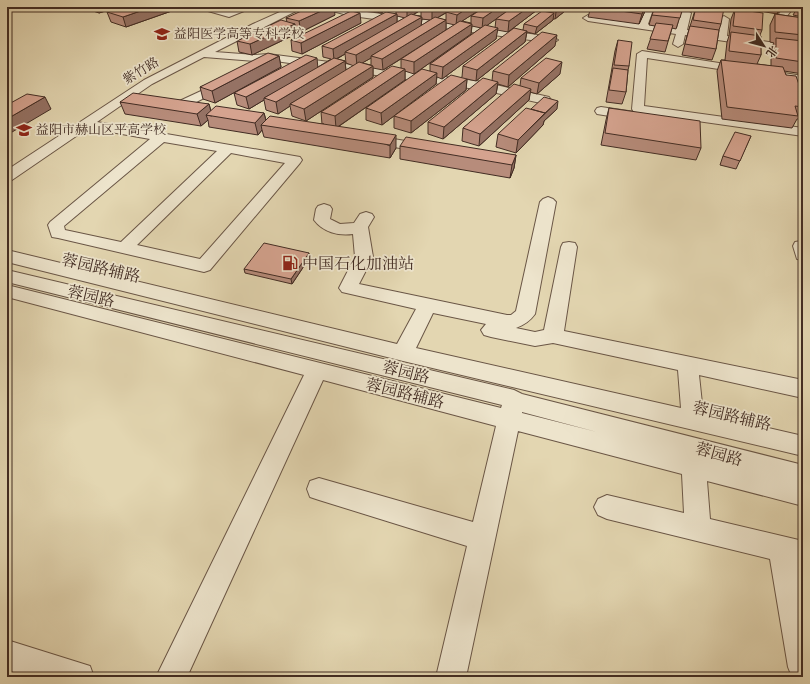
<svg xmlns="http://www.w3.org/2000/svg" width="810" height="684" font-family="'IM FELL Great Primer','Noto Serif SC',serif">
  <style>
    .lines { fill: none; stroke-linecap: round; stroke-linejoin: round }
    .minor-casing { stroke: #6a5646; stroke-width: 2 }
    .minor { fill: #ede4cc; fill-rule: evenodd }
    .wall { fill: #b78c7b; stroke: #422c23; fill-rule: evenodd }
    .shaded-wall { fill: #957264; stroke: #422c23 }
    .building { fill: #d5a38f; stroke: #422c23 }
    .labels { text-anchor: middle; dominant-baseline: central; stroke-width: 3.5; stroke-linejoin: round; paint-order: stroke }
    .far-poi-label { font-size: 13px; fill: #422c23; stroke: #ede4cc; text-anchor: start }
    .far-street-label { font-size: 13px; fill: #422c23; stroke: #ede4cc }
    .poi-label { font-size: 16px; fill: #422c23; stroke: #ede4cc; text-anchor: start }
    .street-label { font-size: 16px; fill: #422c23; stroke: #ede4cc }
  </style>
  <rect width="100%" height="100%" fill="#e3d6b1"/>
  <filter id="stains"><feTurbulence type="fractalNoise" baseFrequency=".005" numOctaves="4"/><feColorMatrix values="0 0 0 0 .2 0 0 0 0 .09 0 0 0 0 .02 0 0 0 .5 -.17"/></filter>
  <radialGradient id="worn" r=".72"><stop offset=".6" stop-color="#630" stop-opacity="0"/><stop offset="1" stop-color="#630" stop-opacity=".3"/></radialGradient>
  <g class="lines">
    <defs>
      <path id="minor" d="M199 7H214L228 11 238 7H251L249 9 229 17 201 9Z
        M291 7H304L215 52 255 55 268 54 483 82 549 97 551 100 549 103 545 104 483 90 268 60 255 61 204 57 152 84 97 122 300 157 302 160 300 163 210 270 204 272 58 238 52 237 48 225 50 222 150 139 88 128 12 180 7 181V170L144 80 253 24ZM164 142 217 151 121 242 65 230 64 226ZM231 153 285 163 200 259 137 245Z
        M322 7H339L352 10 553 37 558 40 553 43 352 16 324 9Z
        M644 7H654L648 24 677 28 681 13 686 10 691 13 687 30 717 34 719 19 724 16 729 19 727 36 803 47V53L685 35 683 44 678 47 673 44 676 34 588 21 583 18 588 15 638 23Z
        M748 7H758L754 11 751 12 746 9Z
        M784 7H794L787 16 784 17 779 14Z
        M642 51 803 76V82L647 58 644 106 803 128V136L634 112 632 109 637 54Z
        M227 79 231 80 233 82 231 84 181 110H173L171 107 173 104Z
        M601 107 635 112 640 113 641 116 640 119 635 120 597 114 595 111 597 108Z
        M370 135 429 145 434 146 436 149 434 152 429 153 365 142 363 139 365 136Z
        M548 197 553 199 556 202 535 314C530 321 524 325 516 328L535 332 544 330 561 247 563 243 569 242 575 243 577 247 564 331 803 380V398L699 375 703 413 803 436V456L403 361 7 262V250L397 344 416 309 342 292 339 288 355 257 353 234C338 236 323 232 314 220L316 209 318 206 324 204 330 206 332 209 330 219 340 224 354 223 360 214 366 212 372 214 374 217 368 227 373 257 359 284 507 315H511L516 311 540 202 543 199ZM433 313 486 324 481 330 484 335 491 337 535 346 553 343 678 370 681 408 416 348Z
        M801 241H803V260L797 259 793 246 795 242Z
        M7 270 514 390 522 394 803 465V506L707 481 710 519 803 541V567L799 566 803 589V677H792L788 667 770 559 607 519 598 515 594 507 598 499 607 495 684 513 682 474 518 431 466 677H436L467 546 319 500 310 497 307 489 310 481 319 478 473 522 496 426 323 380 187 677H156L304 375 7 297V285L501 408 502 405 7 282ZM522 412 597 432 522 413Z
        M7 640 90 666 94 677H29L7 670Z"/>
    </defs>
    <use href="#minor" class="minor-casing"/>
    <use href="#minor" class="minor"/>
  </g>
  <path class="wall" d="M81 7H114L115 8 99 13Z
    M183 7 126 27 111 22 107 12Z
    M371 7H392L381 13 371 11Z
    M396 7H484L462 21 471 23V16L513 7 486 26 495 28 496 19 513 7H541L508 32 497 30 496 39 442 79 437 77 436 84 382 125 366 120V108L430 71V64L481 28 472 26 471 34 414 74 405 71V80L338 127 396 148 390 158 264 137 262 130 258 135 209 127 208 120 201 126 125 114 120 102 209 104 211 111 264 113 266 120 324 124H322L321 112 401 68V59L383 70 373 68V77L306 121 292 116 290 106 278 114 266 110 264 100 249 109 237 105 234 93 318 67 331 59 323 57 322 46 396 14ZM421 10V16L413 15ZM446 13V20L437 18ZM397 16 405 18 397 22ZM422 19 430 20 421 26ZM446 23 455 25 446 30ZM345 54 346 63 354 66 346 70 345 61 337 59ZM371 58V65L362 63Z
    M548 7H570L555 19H553V20L535 34 527 32 525 42 476 81 467 79 466 90 411 133 394 128V116L462 77 463 66 523 30 524 24 544 11V10Z
    M591 7H647L639 24 588 17Z
    M683 7 676 29 672 28 665 52 647 49 655 26 649 25 652 15Z
    M696 7 721 24 719 30 716 49 712 60 682 55 687 36Z
    M728 7H746L743 10Z
    M761 7H782L777 14 760 11Z
    M803 7V17L793 15 797 8Z
    M735 9 762 30 760 35 761 55 757 64 771 66V48L774 43 770 42V25L775 14 803 18V74L784 71 786 75 803 96V114L800 119H797L792 128 722 119 717 71 721 60H725L727 42 729 36 731 19Z
    M335 15 301 32 295 30 296 34 252 55 239 52 237 41 287 22 286 18Z
    M361 23 302 54 292 51 291 40Z
    M618 40 629 66 628 70 626 92 622 104 606 102 615 51Z
    M555 46 508 87 498 84 496 94 443 139 428 134V122L492 81 493 71Z
    M279 56 281 67 215 103 203 99 200 87Z
    M560 74 537 94 530 92 529 100 479 146 462 141 463 128 520 86 521 78Z
    M609 108 701 148 696 160 601 145 606 120Z
    M531 109H557L544 121 543 125 516 153 496 147 498 134Z
    M751 136 736 169 720 165 723 156Z
    M400 146 516 155 514 168 510 178 400 159Z
    M309 253 310 257 292 284 245 273 244 269Z"/>
  <path class="shaded-wall" d="M96 7H114L115 8 99 13Z
    M152 7H183L126 27 123 17Z
    M330 7H334L335 15 301 32 299 21Z
    M381 7H392L381 13Z
    M409 7H427L421 8V10L407 18V8Z
    M439 7H455L432 21V11Z
    M469 7H484L456 25 457 15Z
    M499 7H513L482 29 483 18Z
    M529 7H541L508 32 509 21Z
    M563 7H570L555 19 556 12Z
    M645 7H647L639 24 642 14Z
    M780 7H782L777 14Z
    M360 13 361 23 302 54 301 43Z
    M554 13 553 20 535 34 537 27Z
    M397 14V24L345 52V54L334 60 333 49Z
    M422 17 421 27 371 56V58L357 66 356 55Z
    M446 20V30L383 70 382 59Z
    M295 24 296 34 252 55 250 44Z
    M472 24 471 34 414 74V62Z
    M498 28 496 39 442 79 443 67Z
    M527 31 525 42 476 81 477 70Z
    M557 35 555 46 508 87 509 75Z
    M279 56 281 67 215 103 212 91Z
    M317 58 318 69 264 98V100L249 109 246 97Z
    M345 61 346 72 290 104V106L278 114 276 102Z
    M562 62 560 74 537 94 539 83Z
    M373 66V77L306 121 304 109Z
    M405 69V80L336 128 335 116Z
    M437 73 436 84 382 125 381 113Z
    M467 79 466 90 411 133V121Z
    M498 82 496 94 443 139 444 127Z
    M531 89 529 100 479 146 480 134Z
    M45 97 51 109 7 135V119Z
    M558 101 557 109 544 121 543 125 516 153 518 140Z
    M209 104 212 116 206 115 208 120 201 126 197 114Z
    M264 113 267 125H261L262 130 258 135 255 123Z
    M396 135V148L390 158V145Z
    M516 155 514 168 510 178 512 165Z
    M309 253 310 257 292 284 291 279Z"/>
  <path class="building" d="M122 7H152L123 17 107 12Z
    M310 7H330L299 21 286 18Z
    M423 7H439L432 11 421 8Z
    M455 7H469L457 15 446 12Z
    M485 7H499L483 18 471 16Z
    M513 7H529L509 21 496 19Z
    M548 7H563L556 12 544 10Z
    M592 7H645L642 14Z
    M655 7H683L680 18 652 15Z
    M696 7H716L724 8 721 24 693 20Z
    M798 7H803V10L797 8Z
    M735 9 763 13 762 30 733 26Z
    M351 11 360 13 301 43 291 40Z
    M542 11 554 13 537 27 524 24Z
    M386 12 397 14 333 49 322 46Z
    M411 14 422 17 356 55 345 52Z
    M775 14 803 18V35L775 32Z
    M435 17 446 20 382 59 371 56Z
    M281 20 295 24 250 44 237 41Z
    M460 21 472 24 414 62 401 59Z
    M656 23 673 25 668 41 650 39Z
    M485 25 498 28 443 67 430 64Z
    M690 26 719 30 716 49 685 44Z
    M514 28 527 31 477 70 463 66Z
    M542 32 557 35 509 75 493 71Z
    M731 32 761 36V55L729 51Z
    M776 38 803 41V62L776 58Z
    M618 40 632 42 629 66 614 65Z
    M268 53 279 56 212 91 200 87Z
    M306 55 317 58 246 97 234 93Z
    M334 58 345 61 276 102 264 98Z
    M546 58 562 62 539 83 521 78Z
    M721 60 783 67 786 75 796 76 803 96V107L795 106 798 116 727 107Z
    M359 62 373 66 304 109 290 104Z
    M392 66 405 69 335 116 321 112Z
    M613 68 628 70 626 92 609 90Z
    M422 69 437 73 381 113 366 108Z
    M451 75 467 79 411 121 394 116Z
    M483 78 498 82 444 127 428 122Z
    M514 84 531 89 480 134 463 128Z
    M133 93 209 104 197 114 120 102Z
    M27 94 45 97 7 119V105Z
    M544 97 558 101 545 113 531 109Z
    M216 106 264 113 255 123 206 115Z
    M526 108 545 113 518 140 498 134Z
    M609 108 700 121 701 148 605 133Z
    M270 116 396 135 390 145 261 125Z
    M735 132 751 136 740 161 723 156Z
    M406 137 516 155 512 165 400 146Z
    M264 243 309 253 291 279 244 269Z"/>
  <defs>
    <symbol id="university-bare" viewBox="-9 -9 18 18"><path d="M0-5L7-2L0 1L-7-2ZM-4 1L0 2.5L4 1V4Q0 6-4 4Z" fill="#8f2418" stroke="#ede4cc" stroke-width="2.5" paint-order="stroke"/></symbol>
    <symbol id="school-bare" viewBox="-9 -9 18 18"><path d="M0-5L7-2L0 1L-7-2ZM-4 1L0 2.5L4 1V4Q0 6-4 4Z" fill="#8f2418" stroke="#ede4cc" stroke-width="2.5" paint-order="stroke"/></symbol>
    <symbol id="fuel-bare" viewBox="-9 -9 18 18"><path d="M-5.5-6h7V0h2V4h1.3V-2.5L3-4.5l.8-.8L6-3V5H2.5V1h-1V6h-7ZM-4.2-4.7v3.2H.2V-4.7Z" fill="#8f2418" stroke="#ede4cc" stroke-width="2.5" paint-order="stroke"/></symbol>
  </defs>
  <g fill-rule="evenodd">
    <use href="#university-bare" x="151" y="23" width="22" height="22"/>
    <use href="#school-bare" x="13" y="119" width="22" height="22"/>
    <use href="#fuel-bare" x="279" y="252" width="22" height="22"/>
  </g>
  <g class="labels">
    <g class="far-poi-label">
      <text x="174" y="34">益阳医学高等专科学校</text>
      <text x="36" y="130">益阳市赫山区平高学校</text>
    </g>
    <g class="far-street-label">
      <text transform="translate(141 71) rotate(-31)">紫竹路</text>
    </g>
    <g class="poi-label">
      <text x="302" y="263">中国石化加油站</text>
    </g>
    <g class="street-label">
      <text transform="translate(101 268) rotate(13)">蓉园路辅路</text>
      <text transform="translate(91 296) rotate(13)">蓉园路</text>
      <text transform="translate(406 372) rotate(14)">蓉园路</text>
      <text transform="translate(405 393) rotate(14)">蓉园路辅路</text>
      <text transform="translate(732 416) rotate(13)">蓉园路辅路</text>
      <text transform="translate(719 454) rotate(15)">蓉园路</text>
    </g>
  </g>
  <rect width="810" height="684" fill="none" stroke="#e3d6b1" stroke-width="24"/>
  <rect x="8" y="8" width="794" height="668" fill="none" stroke="#422c23" stroke-width="2"/>
  <rect x="12" y="12" width="786" height="660" fill="none" stroke="#422c23"/>
  <g transform="translate(764 46) rotate(126)" stroke="#ede4cc" stroke-width="3" paint-order="stroke">
  <path d="M0-3L7 15L0 10L-7 15Z" fill="#422c23"/>
  <text y="-6" font-size="11" font-weight="bold" text-anchor="middle" fill="#422c23">北</text>
  </g>
  <rect width="100%" height="100%" filter="url(#stains)"/>
  <rect width="100%" height="100%" fill="url(#worn)"/>
</svg>
